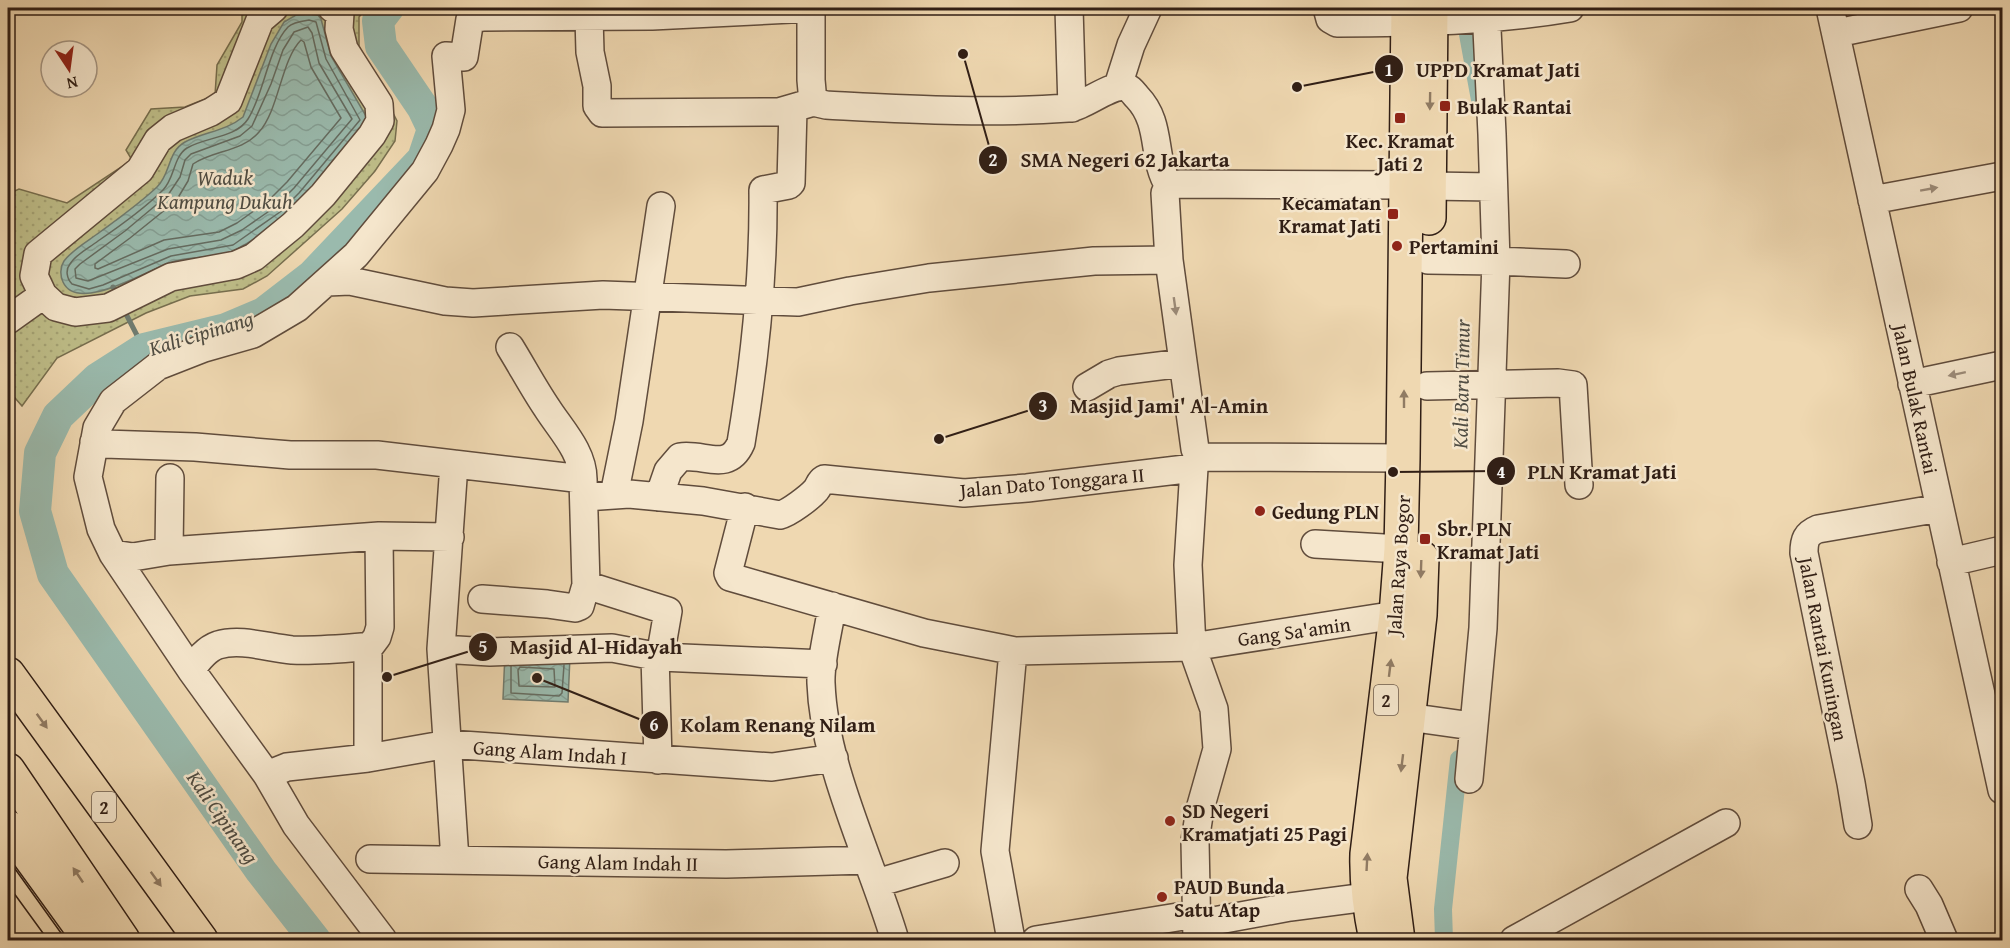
<svg xmlns="http://www.w3.org/2000/svg" width="2010" height="948" font-family="'Gentium Book Plus',serif">
  <style>
    .park { fill: url(#park-dots); stroke: #776e4e; stroke-width: 1.5 }
    .water { fill: url(#water-waves); stroke: #707c70; stroke-width: 1.5 }
    .lines { fill: none; stroke-linecap: round; stroke-linejoin: round }
    .shore { stroke: #656c61; stroke-width: 1.5 }
    .stream { stroke: #707c70; stroke-width: 5 }
    .canal { stroke: #9abaad; stroke-width: 18 }
    .river { stroke: #9abaad; stroke-width: 32 }
    .minor-casing { stroke: #604c3c; stroke-width: 30 }
    .highway-casing { stroke: #301e15; stroke-width: 36 }
    .minor { stroke: #f5e6cc; stroke-width: 27 }
    .highway { stroke: #efd8b1; stroke-width: 33 }
    .tram { stroke: #301e15; stroke-width: 1.5 }
    .oneway { fill: #907b63 }
    .oneway2 { fill: #9c8c7a }
    .poi-dot { fill: #8f2418; stroke: #f5e6cc; stroke-width: 2 }
    .labels { text-anchor: middle; dominant-baseline: central; stroke-width: 5; stroke-linejoin: round; paint-order: stroke }
    .shield { fill: #f5e6cc; stroke: #6b5a4c; stroke-width: 1.5 }
    .shield-label { font-size: 18px; font-weight: bold; fill: #301e15 }
    .poi-label { font-size: 20px; font-weight: bold; fill: #301e15; stroke: #f5e6cc; text-anchor: start }
    .street-label { font-size: 20px; fill: #301e15; stroke: #f5e6cc }
    .water-label { font-size: 21px; font-style: italic; fill: #504d43; stroke: #f5e6cc }
    .leader { fill: none; stroke: #301e15; stroke-width: 2 }
    .callout-dot { fill: #301e15; stroke: #f5e6cc; stroke-width: 2 }
    .mark-label { font-size: 18px; text-anchor: middle; font-weight: bold; fill: #fff }
    .callout-label { font-size: 21px; text-anchor: middle; font-weight: bold; fill: #301e15; stroke: #f5e6cc; stroke-width: 5; stroke-linejoin: round; paint-order: stroke }
  </style>
  <defs>
    <pattern id="park-dots" width="8" height="8" patternUnits="userSpaceOnUse" patternTransform="scale(1.5)"><rect width="8" height="8" fill="#bebd88"/><path d="M2 2h.1M6 6h.1" fill="none" stroke="#a4a274" stroke-width="1.8" stroke-linecap="round"/></pattern>
    <pattern id="water-waves" width="16" height="10" patternUnits="userSpaceOnUse" patternTransform="scale(1.5)"><rect width="16" height="10" fill="#9abaad"/><path d="M0 5q4-4 8 0t8 0" fill="none" stroke="#859f94"/></pattern>
  </defs>
  <rect width="100%" height="100%" fill="#efd8b1"/>
  <filter id="stains"><feTurbulence type="fractalNoise" baseFrequency=".00333" numOctaves="4"/><feColorMatrix values="0 0 0 0 .2 0 0 0 0 .09 0 0 0 0 .02 0 0 0 .5 -.17"/></filter>
  <radialGradient id="worn" r=".72"><stop offset=".6" stop-color="#630" stop-opacity="0"/><stop offset="1" stop-color="#630" stop-opacity=".3"/></radialGradient>
  <path class="park" d="M242 8H366L359 17V46L397 121 395 141 375 171 342 209 267 276 243 289 190 296 146 313 57 358 22 406 8 390V194L19 189 67 203 132 160 126 150 151 109 185 107 215 95 217 65 242 22Z"/>
  <path class="water" d="M309 14 318 15 321 19 331 56 366 116 367 123C328 169 292 220 237 249 219 259 195 256 175 261 152 267 78 315 63 282 60 276 60 267 64 261 73 249 88 241 100 232 119 218 139 204 157 187 171 174 167 152 185 142 204 132 226 131 243 117L271 44 284 22 296 15Z
    M505 653 570 656 568 702 503 699Z"/>
  <g class="lines">
    <path class="shore" d="M309 20 316 22 326 59 360 120 299 193 280 212 233 245 171 256 103 285 89 289 72 284C67 279 65 270 70 264 76 254 89 248 98 241 120 226 144 209 163 190 175 178 173 157 187 148 205 137 236 138 248 119 264 94 268 48 288 27 293 22 302 21 309 20Z
      M308 27 312 33 319 63 352 119 294 188 275 207 242 230 221 240 168 249 88 281 76 278 75 269 80 264 125 231 168 195 180 177 185 160 191 154 240 136 252 126 271 84 283 50 294 32Z
      M301 40 304 42 311 67 341 118 287 182 269 200 237 223 219 232 164 240 98 269 95 268V264L130 238 176 201 188 181 193 164C214 150 242 152 259 132 279 110 281 60 301 40Z
      M511 666V693L559 696 562 693 564 665
      M520 667 554 669 555 687 519 686 518 670Z"/>
    <path class="stream" d="M113 287 118 296
      M124 310 144 349"/>
    <path class="canal" d="M1467 9V29L1480 100
      M1444 940 1443 909 1459 759"/>
    <path class="river" d="M315 940 261 871 53 574 35 511 40 453 58 416 97 379 144 349 226 329 264 313 312 276 423 159 433 129 423 108 381 46 378 21 388 8"/>
    <defs>
      <path id="minor" d="M274 8 260 20 228 101 211 112 173 128 158 140 140 170 38 254 34 276 43 295 56 307 75 312 108 308 171 277 236 265 254 257 293 225 323 195 372 135 380 121 379 104 344 49 339 29 340 13 332 8
        M652 8V16L811 8
        M811 8V80L813 102 826 105C906 109 988 114 1068 108 1085 107 1113 81 1128 88 1131 89 1135 95 1137 97 1163 124 1151 158 1169 186
        M1069 8 1072 108
        M1327 8 1330 19 1337 23C1415 23 1493 21 1570 8
        M1830 8 2002 790
        M589 17 590 52 597 86V106L602 113 779 112 810 103
        M1837 33 1959 8
        M1118 86 1131 45 1148 8
        M1429 186 1493 187
        M1872 200 2002 176
        M1428 260 1496 261 1566 264
        M327 282 350 281 445 301 473 303 603 295 798 302 850 291 929 278 1094 261 1169 260
        M8 320 43 295
        M510 347C523 368 534 389 547 408 561 430 583 452 583 479
        M1912 384 2002 365
        M1427 386 1558 383 1573 385 1579 485
        M1087 387 1109 374 1119 371 1183 363
        M94 442 104 444 195 447 290 455H377L583 479 586 585 580 606 575 608 547 604 482 599
        M1199 457 1403 458
        M454 464 441 649 455 860
        M614 495 629 421 661 206
        M585 497 629 494 703 501 780 515C789 513 810 497 816 490 820 485 819 482 824 479L964 493 1027 488 1194 468
        M659 497 668 471 680 457C704 453 728 473 741 443 755 359 764 275 763 190L789 185 791 183 793 109
        M745 507 728 573 730 577 924 633 1015 651 1192 647 1396 615
        M1315 544 1401 549
        M169 551 170 478
        M113 554 133 557 169 551 379 536 450 537
        M1951 562 2002 550
        M586 585 668 611 660 657
        M832 606C829 629 820 661 821 683 824 767 871 859 895 940
        M368 649 377 637 380 627 379 536
        M441 649 490 652 612 648 660 657 823 664
        M655 656 658 760
        M191 670C198 660 206 649 218 645 241 638 269 648 292 650 315 651 339 649 362 647L368 649V758
        M1408 717 1472 726
        M267 775 287 767 368 758 448 744 772 767 834 758
        M1469 779 1483 628 1496 261 1492 134 1486 8
        M1858 825 1851 783 1804 553C1804 540 1806 534 1818 529L1940 508
        M370 859 726 864 867 860
        M877 883 945 863
        M1919 889 1929 905 1944 940
        M1197 924 1290 907 1367 897
        M383 940 296 825 267 775 191 670 113 554 101 529 88 477 97 428 113 401 158 366 204 348 253 334 297 308 356 255 425 171 439 145 446 129 451 110 446 56 464 57 470 19 484 17 652 16
        M1011 940 995 851 1012 662 1015 651
        M1036 940 1196 914
        M1197 940 1195 841 1200 809 1217 749 1214 709 1192 647 1188 565 1194 468 1199 457 1195 449 1169 260 1165 193 1169 186 1180 184 1406 185
        M1514 940 1726 823"/>
      <path id="highway" d="M1429 218 1431 8
        M8 674 201 940
        M8 770 123 940
        M8 827 90 940
        M1376 940C1370 911 1366 884 1367 854L1396 615 1401 549 1403 458 1408 8
        M1398 940 1390 878 1420 615 1422 558"/>
    </defs>
    <use href="#minor" class="minor-casing"/>
    <use href="#highway" class="highway-casing"/>
    <use href="#minor" class="minor"/>
    <use href="#highway" class="highway"/>
    <path class="tram" d="M8 859 66 940
      M8 885 48 940"/>
  </g>
  <defs><path id="oneway-solid" d="M-6-.8H1V-3.2L6.5 0L1 3.2V.8H-6Z" transform="scale(1.5)"/></defs>
  <g class="oneway">
    <use href="#oneway-solid" transform="translate(1430 101) rotate(91)"/>
    <use href="#oneway-solid" transform="translate(1404 399) rotate(-90)"/>
    <use href="#oneway-solid" transform="translate(1421 569) rotate(92)"/>
    <use href="#oneway-solid" transform="translate(1390 668) rotate(-83)"/>
    <use href="#oneway-solid" transform="translate(42 721) rotate(54)"/>
    <use href="#oneway-solid" transform="translate(1402 763) rotate(97)"/>
    <use href="#oneway-solid" transform="translate(1367 862) rotate(-87)"/>
    <use href="#oneway-solid" transform="translate(78 875) rotate(-124)"/>
    <use href="#oneway-solid" transform="translate(156 879) rotate(54)"/>
  </g>
  <g class="oneway2">
    <use href="#oneway-solid" transform="translate(1929 189) rotate(-10)"/>
    <use href="#oneway-solid" transform="translate(1175 306) rotate(82)"/>
    <use href="#oneway-solid" transform="translate(1957 374) rotate(168)"/>
  </g>
  <g class="poi-dot">
    <rect x="1439" y="100" width="12" height="12" rx="3"/>
    <rect x="1394" y="112" width="12" height="12" rx="3"/>
    <rect x="1387" y="208" width="12" height="12" rx="3"/>
    <circle cx="1397" cy="246" r="6"/>
    <circle cx="1260" cy="511" r="6"/>
    <rect x="1419" y="533" width="12" height="12" rx="3"/>
    <circle cx="1170" cy="821" r="6"/>
    <circle cx="1162" cy="897" r="6"/>
  </g>
  <g class="labels">
    <g class="shield">
      <rect x="1374" y="685" width="24" height="30" rx="4.5"/>
      <rect x="92" y="792" width="24" height="30" rx="4.5"/>
    </g>
    <g class="shield-label">
      <text x="1386" y="700">2</text>
      <text x="104" y="807">2</text>
    </g>
    <g class="poi-label">
      <text x="1457" y="106">Bulak Rantai</text>
      <text x="1400" y="140" text-anchor="middle">Kec. Kramat<tspan x="1400" dy="23">Jati 2</tspan></text>
      <text x="1381" y="202" text-anchor="end">Kecamatan<tspan x="1381" dy="23">Kramat Jati</tspan></text>
      <text x="1409" y="246">Pertamini</text>
      <text x="1272" y="511">Gedung PLN</text>
      <text x="1437" y="528">Sbr. PLN<tspan x="1437" dy="23">Kramat Jati</tspan></text>
      <text x="1182" y="810">SD Negeri<tspan x="1182" dy="23">Kramatjati 25 Pagi</tspan></text>
      <text x="1174" y="886">PAUD Bunda<tspan x="1174" dy="23">Satu Atap</tspan></text>
    </g>
    <g class="street-label">
      <text transform="translate(1916 399) rotate(78)">Jalan Bulak Rantai</text>
      <text transform="translate(1052 482) rotate(-5)">Jalan Dato Tonggara II</text>
      <text transform="translate(1398 565) rotate(-86)">Jalan Raya Bogor</text>
      <text transform="translate(1294 631) rotate(-8)">Gang Sa'amin</text>
      <text transform="translate(1824 649) rotate(79)">Jalan Rantai Kuningan</text>
      <text transform="translate(550 752) rotate(4)">Gang Alam Indah I</text>
      <text transform="translate(618 862) rotate(1)">Gang Alam Indah II</text>
    </g>
    <g class="water-label">
      <text x="225" y="177">Waduk<tspan x="225" dy="24">Kampung Dukuh</tspan></text>
      <text transform="translate(201 333) rotate(-17)">Kali Cipinang</text>
      <text transform="translate(1461 384) rotate(-89)">Kali Baru Timur</text>
      <text transform="translate(223 817) rotate(55)">Kali Cipinang</text>
    </g>
  </g>
  <path class="leader" d="M1297 87L1389 69M963 54L993 160M939 439L1043 406M1393 472L1501 471M387 677L483 647M537 678L654 725"/>
  <g class="callout-dot">
    <circle cx="1297" cy="87" r="6"/>
    <circle cx="963" cy="54" r="6"/>
    <circle cx="939" cy="439" r="6"/>
    <circle cx="1393" cy="472" r="6"/>
    <circle cx="387" cy="677" r="6"/>
    <circle cx="537" cy="678" r="6"/>
    <circle cx="1389" cy="69" r="15"/>
    <circle cx="993" cy="160" r="15"/>
    <circle cx="1043" cy="406" r="15"/>
    <circle cx="1501" cy="471" r="15"/>
    <circle cx="483" cy="647" r="15"/>
    <circle cx="654" cy="725" r="15"/>
  </g>
  <g class="mark-label">
    <text x="1389" y="76">1</text>
    <text x="993" y="166">2</text>
    <text x="1043" y="412">3</text>
    <text x="1501" y="478">4</text>
    <text x="483" y="653">5</text>
    <text x="654" y="731">6</text>
  </g>
  <g class="callout-label">
    <text x="1498" y="77">UPPD Kramat Jati</text>
    <text x="1125" y="167">SMA Negeri 62 Jakarta</text>
    <text x="1169" y="413">Masjid Jami' Al-Amin</text>
    <text x="1602" y="479">PLN Kramat Jati</text>
    <text x="596" y="654">Masjid Al-Hidayah</text>
    <text x="778" y="732">Kolam Renang Nilam</text>
  </g>
  <rect width="2010" height="948" fill="none" stroke="#efd8b1" stroke-width="30"/>
  <rect x="9" y="9" width="1992" height="930" fill="none" stroke="#301e15" stroke-width="3"/>
  <rect x="15" y="15" width="1980" height="918" fill="none" stroke="#301e15" stroke-width="1.5"/>
  <g transform="translate(69 69) rotate(167)"><circle r="28" fill="#f5e6cc" stroke="#a69683" stroke-width="1.5"/>
  <path d="M0-4.5L10 22L0 15L-10 22Z" fill="#8f2418"/>
  <text y="-9" font-size="16" font-weight="bold" text-anchor="middle" fill="#301e15">N</text>
  </g>
  <rect width="100%" height="100%" filter="url(#stains)"/>
  <rect width="100%" height="100%" fill="url(#worn)"/>
</svg>
